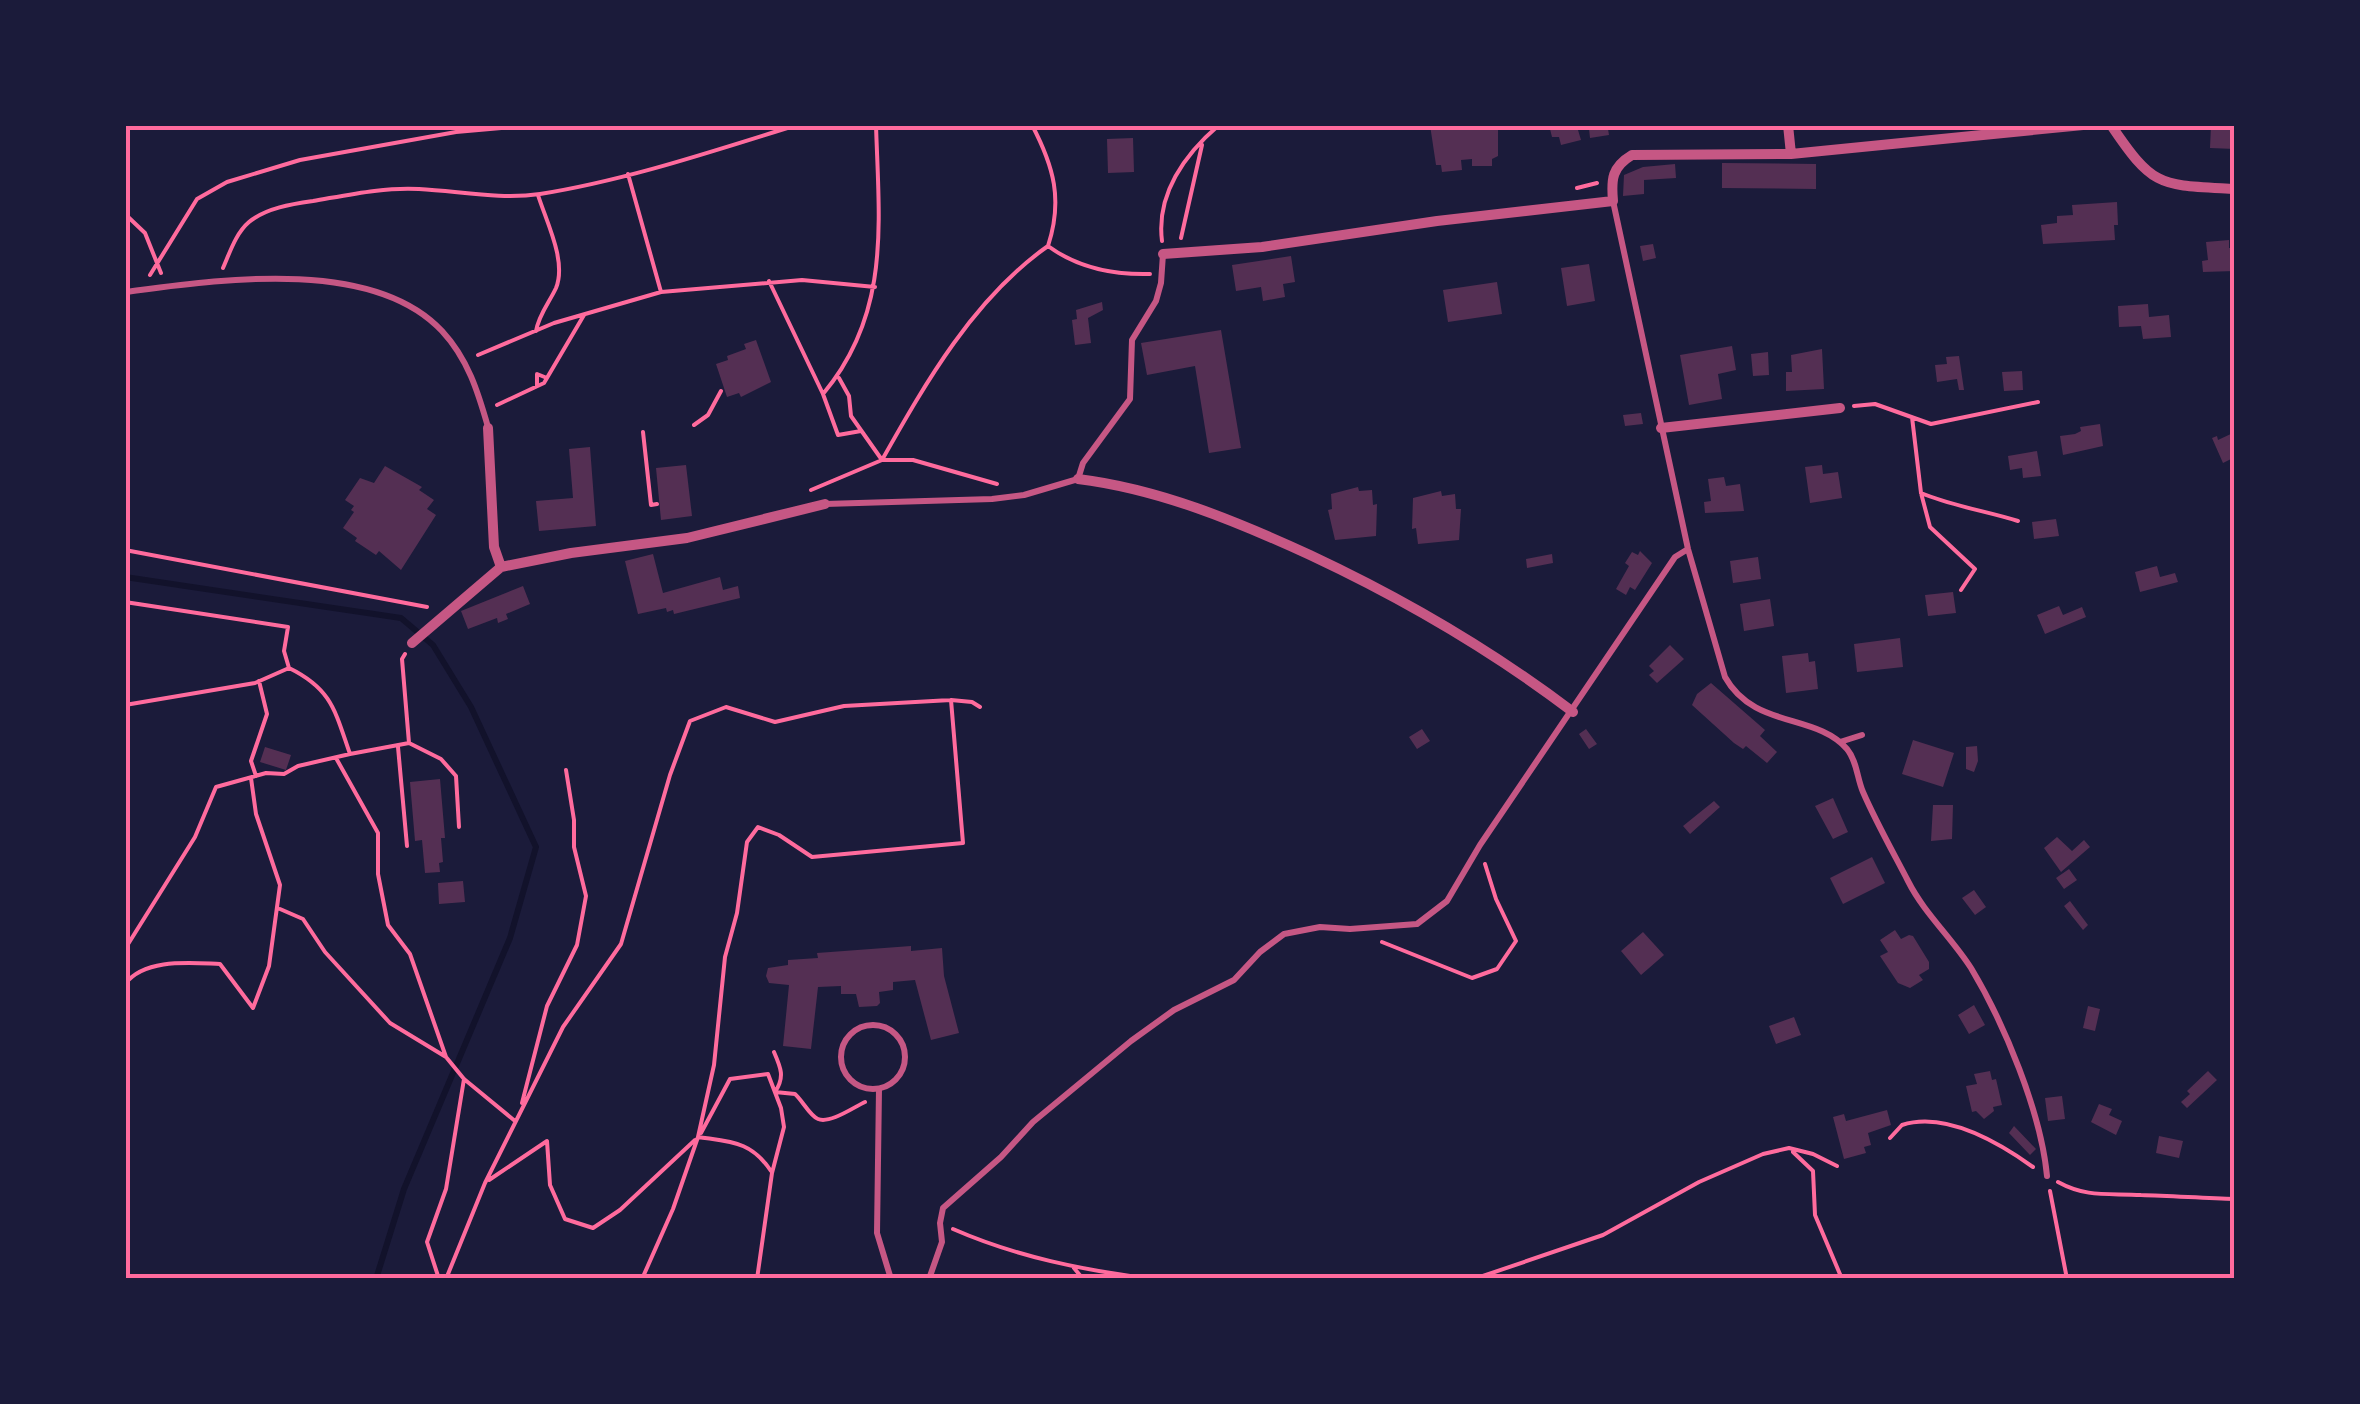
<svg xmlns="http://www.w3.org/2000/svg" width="2360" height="1404" font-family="'Source Sans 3',sans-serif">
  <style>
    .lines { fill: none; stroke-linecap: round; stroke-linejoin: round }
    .stream { stroke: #12122b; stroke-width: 6 }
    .building { fill: #542f53 }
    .path { stroke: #ff6b9d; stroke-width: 4 }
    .service { stroke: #c65784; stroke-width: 6 }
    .minor { stroke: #c65784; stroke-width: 10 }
    .neatline { fill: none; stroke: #ff6b9d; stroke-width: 4 }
  </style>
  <rect width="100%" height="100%" fill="#1b1b3a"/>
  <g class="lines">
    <path class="stream" d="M125 577 401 618 433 645 471 707 536 847 510 938 404 1189 376 1279"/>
  </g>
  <path class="building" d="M1430 125H1498V156L1492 159V166H1472V159L1461 160 1462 170 1442 172 1441 165H1436Z
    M1549 125H1618L1619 127 1608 129 1609 135 1590 138 1589 129 1578 130 1581 140 1561 145 1559 137H1552Z
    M2211 125H2235V149L2210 148Z
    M1133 138 1134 172 1108 173 1107 139Z
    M1722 163 1816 164V189L1722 188Z
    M1675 164 1676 178 1644 180V194L1623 196 1624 175 1643 167Z
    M2117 202 2118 225H2114L2115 240 2043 244 2041 225 2057 223V216L2073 215 2072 205Z
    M2229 240V248H2235V271L2203 272 2202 261 2208 260 2206 242Z
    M1653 244 1656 258 1643 261 1640 246Z
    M1291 256 1295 282 1283 284 1285 297 1263 301 1261 287 1236 291 1232 265Z
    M1589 264 1595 301 1567 306 1561 268Z
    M1497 282 1502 314 1448 322 1443 290Z
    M1102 302 1103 310 1088 318 1091 343 1075 345 1072 320 1077 319 1076 310Z
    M2148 304 2149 317 2169 315 2171 337 2143 339 2141 326 2119 327 2118 306Z
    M1221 330 1241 448 1209 453 1195 366 1147 375 1141 343Z
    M756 340 771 382 741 397 739 393 727 397 716 364 728 360 727 356 746 349 744 344Z
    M1732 346 1736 370 1718 374 1722 399 1689 405 1680 355Z
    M1822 349 1824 389 1786 391V372H1792L1791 355Z
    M1768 352 1769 375 1753 376 1751 354Z
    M1959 356 1964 390H1959L1957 379 1937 382 1935 365 1947 364 1946 357Z
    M2022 371 2023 390 2004 391 2002 372Z
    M1641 413 1643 424 1625 426 1623 415Z
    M2100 424 2103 446 2063 455 2060 436 2075 434 2081 431 2080 427Z
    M2235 432V457L2223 463 2212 438 2217 436 2218 440Z
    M590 447 596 526 539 531 536 501 573 498 569 449Z
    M2037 451 2041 476 2023 478 2022 468 2010 470 2008 456Z
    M686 465 692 516 661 520 656 468Z
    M1822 465 1823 474 1838 472 1842 498 1810 503 1805 467Z
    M385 466 422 487 419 490 434 500 427 509 436 515 401 570 379 551 376 555 355 541 357 538 343 528 354 512 351 510 354 506 345 500 360 478 374 483Z
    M1724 477 1726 486 1740 484 1744 511 1705 513 1704 502 1711 501 1708 479Z
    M1358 487 1359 491 1372 490 1373 505 1377 504 1376 536 1335 540 1328 510 1332 509 1331 494Z
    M1441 491 1442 496 1455 494 1456 509H1461L1459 540 1418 544 1416 528 1412 529 1413 498Z
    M2056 519 2059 536 2034 539 2032 522Z
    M1640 551 1652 563 1635 590 1630 587 1626 595 1616 589 1629 566 1625 563 1632 552 1638 555Z
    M653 554 663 593 720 577 723 590 738 586 740 598 674 614 673 610 667 612 666 608 638 614 625 561Z
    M1552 554 1553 563 1527 568 1526 559Z
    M1758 557 1761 579 1733 583 1730 561Z
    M2157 566 2160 577 2175 573 2178 582 2140 592 2135 572Z
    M523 586 530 604 506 614 508 619 498 623 497 618 468 629 461 611Z
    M1953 592 1956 613 1928 616 1925 595Z
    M1770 599 1774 626 1744 631 1740 604Z
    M2059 606 2063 615 2082 607 2086 617 2045 634 2037 615Z
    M1900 638 1903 667 1857 672 1854 644Z
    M1670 645 1684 659 1657 683 1649 675 1654 671 1649 666Z
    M1808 653 1809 662 1815 661 1818 689 1786 693 1782 656Z
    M1711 683 1765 730 1760 736 1777 752 1767 763 1746 746 1743 749 1734 743 1692 705 1697 694Z
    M1422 729 1430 741 1417 749 1409 737Z
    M1586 729 1597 744 1589 749 1579 734Z
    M1913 740 1954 753 1943 787 1902 774Z
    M1977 746 1978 761 1974 772 1966 769V747Z
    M265 747 291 755 286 770 260 762Z
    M440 779 445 838H441L443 862 439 863 440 872 425 873 422 840 415 841 410 782Z
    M1833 798 1848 832 1833 839 1815 806Z
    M1714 801 1720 807 1690 834 1683 826Z
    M1933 805H1953L1952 839 1931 841Z
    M2057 837 2072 851 2084 840 2090 847 2061 872 2044 848Z
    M1872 857 1885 883 1843 904 1830 878Z
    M2069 869 2077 880 2064 889 2056 878Z
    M463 881 465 902 439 904 438 883Z
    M1974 890 1986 907 1975 915 1962 898Z
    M2070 901 2088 925 2083 930 2064 906Z
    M1895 930 1901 939 1909 935 1913 936 1929 962V969L1919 975 1923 980 1910 988 1898 983 1880 956 1888 952 1880 940Z
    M1643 932 1664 955 1641 975 1621 951Z
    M911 946V951L942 948 944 976 959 1033 931 1040 915 980 893 982V990L879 992 880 1003 877 1006 859 1007 856 994H841V986L818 987 811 1049 783 1046 789 985 769 983 766 976 768 968 788 965V960L818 958 817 953Z
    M1974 1005 1985 1025 1969 1034 1958 1015Z
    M2088 1006 2100 1009 2095 1031 2083 1028Z
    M1794 1017 1801 1035 1776 1044 1769 1026Z
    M1990 1071 1992 1080 1996 1079 2002 1105 1993 1107 1994 1111 1984 1119 1976 1111 1972 1112 1966 1086 1977 1084 1974 1074Z
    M2208 1071 2217 1080 2187 1108 2181 1102 2190 1094 2187 1091Z
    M2062 1096 2065 1119 2048 1121 2045 1098Z
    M2099 1104 2112 1109 2109 1115 2122 1121 2116 1135 2091 1122Z
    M1887 1110 1891 1125 1868 1133 1871 1145 1864 1147 1866 1153 1844 1159 1833 1117 1844 1114 1846 1121Z
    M2014 1126 2036 1149 2030 1155 2009 1133Z
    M2159 1136 2183 1141 2179 1158 2156 1153Z"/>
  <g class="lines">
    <path class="path" d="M1032 125C1054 167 1063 200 1048 246 1078 268 1114 275 1150 274
      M628 174 661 292
      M1577 188 1597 183
      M125 214 145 233 161 273
      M1181 238 1202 145
      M1162 241C1156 194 1185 154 1219 125
      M223 268C230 252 236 233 249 222 266 208 292 204 313 201 348 195 384 187 419 189 459 191 500 200 540 194 627 180 713 151 797 125
      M150 275 197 199 227 182 300 160 456 132 537 125
      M769 281 823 394 838 435 861 431
      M536 331C539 314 549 303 556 288 567 261 546 221 538 195
      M478 355 554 323 661 292 802 280 875 287
      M839 378 849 396 851 416 882 460
      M537 386V374L547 378
      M823 394C891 313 879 223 876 125
      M497 405 544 383 584 315
      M1854 406 1875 404 1931 424 2038 402
      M1912 417 1921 493 1930 527 1975 569 1961 590
      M694 425 708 415 721 391
      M643 432 651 505 657 504
      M882 460C926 382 974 298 1048 246
      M811 490 882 460H913L997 484
      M1921 493C1952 506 1986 511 2018 521
      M125 550 427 607
      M125 602 288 627 284 651 289 668C332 689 335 711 350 754
      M405 654 402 659 409 743
      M125 705 255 683 289 668
      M398 747 407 846
      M336 758 378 833V874L388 925 410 954 446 1057
      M256 776 251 761 267 714 259 681
      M280 909 303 919 325 952 390 1023 446 1057 464 1079 515 1121
      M1382 942 1472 978 1497 969 1516 941 1496 899 1485 864
      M125 949 195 837 216 787 266 773 284 774 298 766 350 754 409 743 441 759 456 776 459 827
      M125 984C145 958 190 963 220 964L253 1008 269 966 280 885 256 814 251 778
      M774 1052C781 1068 785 1077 775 1092L795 1094C802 1100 810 1116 818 1119 830 1124 854 1107 865 1102
      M522 1103 547 1006 577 945 586 896 574 847V820L566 770
      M125 1124V1193
      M701 1133 730 1079 768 1074 781 1108 784 1127 772 1173 757 1279
      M698 1137C731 1142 751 1141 771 1171
      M1890 1138 1902 1125C1946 1111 1998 1142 2033 1167
      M1793 1152 1813 1171 1815 1215 1842 1279
      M489 1180 547 1141 550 1185 565 1219 593 1228 620 1210 695 1140
      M2058 1182C2087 1198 2109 1193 2141 1195 2172 1196 2204 1198 2235 1199
      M2050 1191 2067 1279
      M953 1229C1017 1257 1083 1270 1152 1279
      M1074 1268 1083 1279
      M439 1279 427 1242 446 1189 464 1079
      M446 1279 485 1183 563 1027 621 944 670 775 690 721 726 707 775 722 844 706 951 700 972 702 980 707
      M642 1279 673 1209 698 1137 714 1065 725 957 737 913 747 842 758 827 779 835 812 857 963 843 951 700
      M1474 1279 1603 1235 1699 1182 1763 1154 1789 1148 1813 1154 1837 1166"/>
    <path class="service" d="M1613 201 1688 549 1725 677C1754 729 1816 713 1847 749 1857 761 1857 778 1863 792 1876 822 1893 852 1908 881 1924 913 1952 938 1971 968 2004 1023 2041 1112 2047 1176
      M125 292C217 280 372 256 442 331 468 359 478 392 488 427
      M825 504 992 499 1024 495 1078 479 1083 463 1130 399 1132 340 1156 301 1161 283 1163 254
      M1840 742 1862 735
      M841 1057a32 32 0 1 1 64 0a32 32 0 1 1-64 0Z
      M879 1089 877 1233 891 1279
      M929 1279 942 1242 940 1223 943 1208 1001 1157 1033 1122 1131 1041 1174 1010 1234 980 1260 952 1284 934 1320 927 1350 929 1417 924 1447 901 1480 845 1675 557 1688 549"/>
    <path class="minor" d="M1788 125 1791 154
      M2111 125C2154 189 2160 185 2235 189
      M1163 254 1262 247 1437 221 1613 201C1611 179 1612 167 1632 155L1791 154 2083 125
      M488 428 494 547 501 567
      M1661 428 1840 408
      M1078 479C1159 489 1236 521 1310 555 1404 599 1490 649 1573 712
      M412 643 501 567 571 553 687 538 825 504"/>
  </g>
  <rect width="2360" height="1404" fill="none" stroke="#1b1b3a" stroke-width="255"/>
  <rect x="128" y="128" width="2104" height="1148" class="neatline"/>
</svg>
